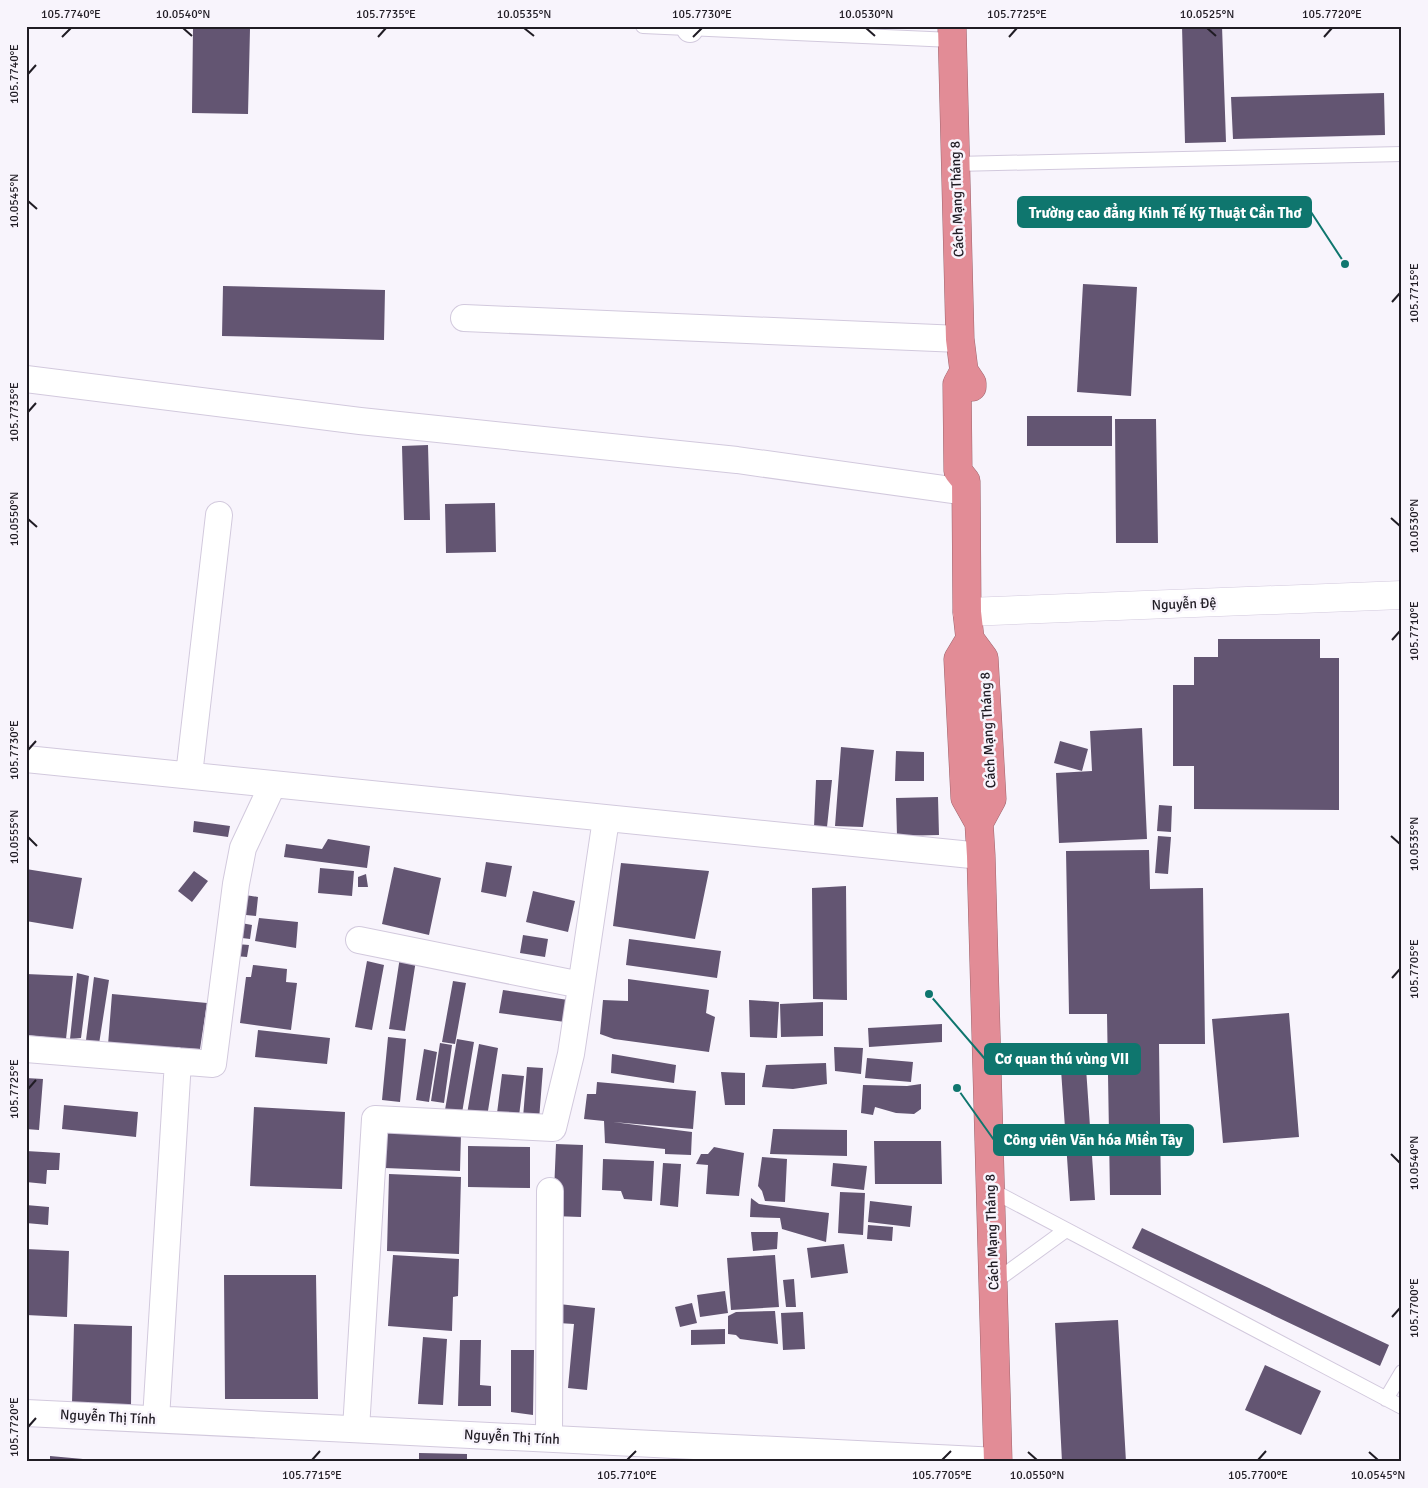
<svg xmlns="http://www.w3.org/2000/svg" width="1428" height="1488" font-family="Signika,sans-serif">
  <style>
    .building { fill: #635572 }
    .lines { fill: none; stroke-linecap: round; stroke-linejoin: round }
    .lane-casing { stroke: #d2c9dd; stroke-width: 16 }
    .street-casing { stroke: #d2c9dd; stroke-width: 28 }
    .secondary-casing { stroke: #d2c9dd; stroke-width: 29 }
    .highway-casing { stroke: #9e656e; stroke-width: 29 }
    .lane { stroke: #fff; stroke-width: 14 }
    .street { stroke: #fff; stroke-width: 26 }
    .secondary { stroke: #fff; stroke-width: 28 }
    .highway { stroke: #e28c96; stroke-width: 28 }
    .ticks { fill: none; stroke: #201c24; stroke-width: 2 }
    .labels { text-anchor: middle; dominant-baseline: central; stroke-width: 5; stroke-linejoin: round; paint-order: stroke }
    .street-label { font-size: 14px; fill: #201c24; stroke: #f8f4fc }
    .leader { fill: none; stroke: #0f766e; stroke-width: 2 }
    .callout-dot { fill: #0f766e; stroke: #f8f4fc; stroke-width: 2 }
    .callout { fill: #0f766e; stroke: #0f766e; stroke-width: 2 }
    .callout-label { font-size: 15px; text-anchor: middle; font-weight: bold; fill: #fff }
    .neatline { fill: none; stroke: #201c24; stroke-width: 2 }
    .ticks-label { font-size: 12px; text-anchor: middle; fill: #201c24 }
  </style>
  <rect width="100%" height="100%" fill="#f8f4fc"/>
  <path class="building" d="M1182 26H1222L1226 142 1185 143Z
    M193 28 250 29 248 114 192 113Z
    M1384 93 1385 135 1233 139 1231 97Z
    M1083 284 1137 287 1131 396 1077 392Z
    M223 286 385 290 384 340 222 336Z
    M1027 416H1112V446H1027Z
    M1115 419H1156L1158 543H1116Z
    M428 445 430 520H404L402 446Z
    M495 503 496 552 446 553 445 504Z
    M1218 639H1320V658H1339V810L1194 809V766H1173V685H1194V657H1218Z
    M1142 728 1147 839 1059 843 1056 773 1092 771 1090 731Z
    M1060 741 1088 749 1082 771 1054 763Z
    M841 747 874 750 863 827 835 826Z
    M896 751 924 752V781H895Z
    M816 780H832L827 827H814Z
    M938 797 939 835 897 836 896 798Z
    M1159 805 1172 806 1171 832 1157 831Z
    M194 821 230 826 228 837 193 832Z
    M1158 836 1171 837 1168 874 1155 873Z
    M328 839 370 846 367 868 284 857 286 844 322 849Z
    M1149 850 1150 889 1203 888 1205 1044H1159L1161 1195H1110L1107 1014H1069L1066 851Z
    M486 862 512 866 506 897 481 892Z
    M621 863 709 871 695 939 613 926Z
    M394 867 441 878 429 935 382 924Z
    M320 868 354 871 352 896 318 893Z
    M26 869 82 878 73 929 26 921Z
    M194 871 208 881 192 902 178 891Z
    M366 874 368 887H358V877Z
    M846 886 847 1000 813 999 812 888Z
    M533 891 575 901 568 932 526 922Z
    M239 894 258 897 256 916 236 914Z
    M259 918 298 922 296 948 255 941Z
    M236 922 252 925 250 939 234 937Z
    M523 935 548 939 545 957 520 953Z
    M629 939 721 951 717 978 626 965Z
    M237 944 249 945 247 957 235 956Z
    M400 957 416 960 405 1031 389 1029Z
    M367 961 384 965 372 1030 355 1027Z
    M253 965 287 969 286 982 297 983 291 1030 240 1023 246 977H251Z
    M77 973 89 976 81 1038 70 1039Z
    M26 974 73 976 66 1039 26 1035Z
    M94 977 109 980 99 1044 86 1040Z
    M628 979 709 990 706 1013 715 1017 709 1052 614 1039 600 1034 603 1000 628 1001Z
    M453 981 466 983 455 1044 442 1042Z
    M503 990 568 1000 565 1022 499 1013Z
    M112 994 207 1003 200 1049 108 1045Z
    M749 1000 779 1002 777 1038 750 1037Z
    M823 1002V1036L781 1037 780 1004Z
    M1289 1013 1299 1137 1223 1143 1212 1019Z
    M942 1024V1042L869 1047 868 1028Z
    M258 1030 330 1038 327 1064 255 1057Z
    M388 1037 406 1039 400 1102 382 1100Z
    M457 1039 474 1042 462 1113 445 1110Z
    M440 1043 452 1045 444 1103 431 1101Z
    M479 1044 498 1048 487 1117 467 1114Z
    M834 1047 863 1048 861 1074 835 1071Z
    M424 1049 437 1052 429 1102 416 1100Z
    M1085 1053 1095 1200 1070 1201 1060 1055Z
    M612 1054 676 1065 674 1083 611 1073Z
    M867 1058 913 1062 911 1082 865 1078Z
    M826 1063 827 1084 793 1089 762 1087 766 1065Z
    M527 1067 543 1068 539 1120 523 1118Z
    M721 1072 745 1073V1105H725Z
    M502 1074 524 1076 518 1124 496 1121Z
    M26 1078 43 1079 39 1130 26 1129Z
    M597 1082 696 1091 693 1129 613 1122 692 1132 691 1155 665 1154V1149L605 1143 604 1121 584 1119 587 1094H596Z
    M921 1084V1109L914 1114 896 1113 875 1107 873 1115 861 1113 863 1085 907 1086Z
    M64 1105 138 1112 136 1137 62 1129Z
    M254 1107 345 1112 342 1189 250 1186Z
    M773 1129 847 1130V1156L770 1154Z
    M386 1131 461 1134 460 1171 385 1168Z
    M874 1141H941L942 1184H875Z
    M556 1144 583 1145 581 1217 553 1216Z
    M468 1146 530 1147V1188L468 1187Z
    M714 1147 744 1153 739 1196 706 1194 708 1165 696 1164 701 1154H708Z
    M26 1151 60 1153 59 1170H47L46 1184 26 1182Z
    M762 1157 787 1159 785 1202 765 1201 762 1191 758 1186Z
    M603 1159 654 1161 652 1201 624 1199 621 1191 602 1190Z
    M663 1163 681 1164 678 1207 660 1205Z
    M833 1163 867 1166 864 1190 831 1186Z
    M389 1174 461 1177 459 1254 387 1251Z
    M840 1192 865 1193 863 1235 838 1233Z
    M751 1198 759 1204 829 1213 826 1242 782 1229 780 1218 750 1217Z
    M870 1201 912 1206 910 1227 868 1222Z
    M26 1205 49 1207 48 1225 26 1223Z
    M868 1225 893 1227 892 1241 867 1239Z
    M1142 1228 1389 1345 1380 1366 1132 1248Z
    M751 1232H778L777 1249 753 1251Z
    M844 1244 848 1273 811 1278 807 1248Z
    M26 1249 69 1251 67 1317 26 1315Z
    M393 1255 459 1259 458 1296 453 1297 452 1331 388 1326Z
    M775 1255 779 1307 731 1310 727 1258Z
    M224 1275H316L318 1399H225Z
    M794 1279 796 1307H786L783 1280Z
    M725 1291 728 1313 700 1317 697 1295Z
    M692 1303 697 1323 680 1327 675 1307Z
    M559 1304 595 1308 587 1390 568 1388 574 1324 558 1323Z
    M775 1311 778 1344 740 1339 736 1335 728 1334V1316L736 1312Z
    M803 1312 805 1349 783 1350 781 1313Z
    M1118 1320 1126 1462H1062L1055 1323Z
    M74 1324 132 1326 131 1405 72 1403Z
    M725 1329V1344L691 1345V1330Z
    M423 1337 447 1339 443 1405 418 1404Z
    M460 1340H481L480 1385 491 1386V1406H458Z
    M511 1350H534L533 1415 511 1412Z
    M1265 1365 1321 1391 1301 1435 1245 1410Z
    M419 1453 467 1454V1462H419Z
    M50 1456 83 1459V1462H50Z"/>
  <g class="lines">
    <defs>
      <path id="lane" d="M643 26 952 40
        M956 164 1402 154
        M991 1190 1402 1407
        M993 1283 1066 1230
        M1386 1399 1402 1372"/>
      <path id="street" d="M690 26V29
        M464 318 960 339
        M26 379 360 421 737 460 966 492
        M26 759 981 856
        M189 775 219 515
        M359 940 581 985
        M26 1049 213 1064 236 884 243 848 273 784
        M26 1413 998 1461
        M156 1419 178 1061
        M356 1429 375 1119 553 1128 571 1054 606 819
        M549 1438 550 1191"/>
      <path id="secondary" d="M967 612 1402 595"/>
      <path id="highway" d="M952 26 960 339 964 371 972 383V387
        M964 371 957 384 958 471 966 481 967 612 970 639 984 658 992 799 979 823
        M970 639 958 659 965 798 979 823 981 856 998 1462"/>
    </defs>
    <use href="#lane" class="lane-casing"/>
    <use href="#street" class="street-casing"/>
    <use href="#secondary" class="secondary-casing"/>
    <use href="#highway" class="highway-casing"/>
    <use href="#lane" class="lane"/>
    <use href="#street" class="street"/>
    <use href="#secondary" class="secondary"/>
    <use href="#highway" class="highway"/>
  </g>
  <path class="ticks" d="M183 28 192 36M524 28 534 36M866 28 875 36M1207 28 1216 36M62 37 71 28M378 37 386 28M693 37 702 28M1009 37 1017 28M1324 37 1332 28M28 74 36 65M28 201 37 209M1392 302 1400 293M28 412 36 403M1391 518 1400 526M28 519 37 527M1392 640 1400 631M28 750 36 741M1391 836 1400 844M28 837 37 846M1392 978 1400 969M28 1089 36 1080M1391 1154 1400 1163M1392 1317 1400 1308M28 1427 36 1418M1028 1452 1037 1460M1369 1452 1378 1460M312 1460 320 1451M627 1460 636 1451M942 1460 951 1451M1258 1460 1266 1451"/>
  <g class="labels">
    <g class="street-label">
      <text transform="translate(957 199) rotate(-92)">Cách Mạng Tháng 8</text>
      <text transform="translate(1184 604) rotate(-2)">Nguyễn Đệ</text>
      <text transform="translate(988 730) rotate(-93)">Cách Mạng Tháng 8</text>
      <text transform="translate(992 1232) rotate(-92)">Cách Mạng Tháng 8</text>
      <text transform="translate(108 1417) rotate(3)">Nguyễn Thị Tính</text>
      <text transform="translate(512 1437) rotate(3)">Nguyễn Thị Tính</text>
    </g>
  </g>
  <path class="leader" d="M1345 264L1311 212M929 994L985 1059M957 1088L994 1140"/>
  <g class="callout-dot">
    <circle cx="1345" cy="264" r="5"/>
    <circle cx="929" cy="994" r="5"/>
    <circle cx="957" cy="1088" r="5"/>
  </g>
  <g class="callout">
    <rect x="1018" y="197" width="293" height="30" rx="5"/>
    <rect x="985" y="1044" width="155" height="30" rx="5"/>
    <rect x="994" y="1125" width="199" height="30" rx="5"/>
  </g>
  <g class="callout-label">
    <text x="1165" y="218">Trường cao đẳng Kinh Tế Kỹ Thuật Cần Thơ</text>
    <text x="1062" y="1064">Cơ quan thú vùng VII</text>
    <text x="1093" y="1145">Công viên Văn hóa Miền Tây</text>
  </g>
  <rect width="1428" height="1488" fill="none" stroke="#f8f4fc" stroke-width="55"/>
  <rect x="28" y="28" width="1372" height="1432" class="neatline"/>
  <g class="ticks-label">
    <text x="71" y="18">105.7740°E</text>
    <text x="183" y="18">10.0540°N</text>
    <text x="386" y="18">105.7735°E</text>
    <text x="524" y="18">10.0535°N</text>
    <text x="702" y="18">105.7730°E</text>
    <text x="866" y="18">10.0530°N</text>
    <text x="1017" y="18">105.7725°E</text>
    <text x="1207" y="18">10.0525°N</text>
    <text x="1332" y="18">105.7720°E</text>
    <text transform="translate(14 74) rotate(-90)" y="4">105.7740°E</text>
    <text transform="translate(14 201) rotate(-90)" y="4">10.0545°N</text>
    <text transform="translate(1414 293) rotate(-90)" y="4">105.7715°E</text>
    <text transform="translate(14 412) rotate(-90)" y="4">105.7735°E</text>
    <text transform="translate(14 519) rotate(-90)" y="4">10.0550°N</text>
    <text transform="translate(1414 526) rotate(-90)" y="4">10.0530°N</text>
    <text transform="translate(1414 631) rotate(-90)" y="4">105.7710°E</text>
    <text transform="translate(14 750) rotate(-90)" y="4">105.7730°E</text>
    <text transform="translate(14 837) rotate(-90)" y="4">10.0555°N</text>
    <text transform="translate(1414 844) rotate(-90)" y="4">10.0535°N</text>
    <text transform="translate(1414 969) rotate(-90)" y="4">105.7705°E</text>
    <text transform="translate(14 1089) rotate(-90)" y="4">105.7725°E</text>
    <text transform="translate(1414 1163) rotate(-90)" y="4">10.0540°N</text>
    <text transform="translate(1414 1308) rotate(-90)" y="4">105.7700°E</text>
    <text transform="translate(14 1427) rotate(-90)" y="4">105.7720°E</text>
    <text x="312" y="1479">105.7715°E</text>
    <text x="627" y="1479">105.7710°E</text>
    <text x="942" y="1479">105.7705°E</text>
    <text x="1037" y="1479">10.0550°N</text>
    <text x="1258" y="1479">105.7700°E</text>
    <text x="1378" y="1479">10.0545°N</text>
  </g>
</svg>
